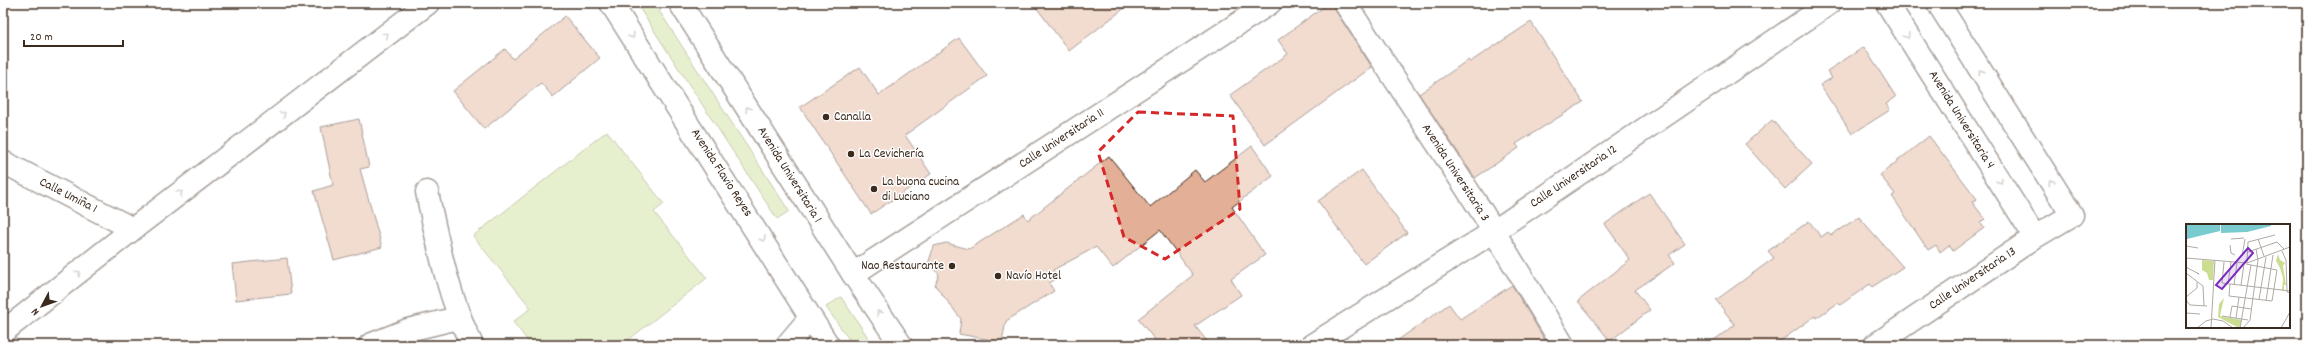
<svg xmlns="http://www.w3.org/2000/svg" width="2310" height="348" font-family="Dekko,sans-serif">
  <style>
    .green { fill: #cbdd92; stroke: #838458 }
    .building { fill: #e3af96; stroke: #3b2a1e }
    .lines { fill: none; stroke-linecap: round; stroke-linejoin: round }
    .street-casing { stroke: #3b2a1e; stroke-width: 25 }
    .secondary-casing { stroke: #3b2a1e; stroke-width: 25 }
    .street { stroke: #fff; stroke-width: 22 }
    .secondary { stroke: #fff; stroke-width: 22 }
    .oneway { stroke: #a79f9a }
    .marked { fill: none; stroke: #d62828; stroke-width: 3; stroke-dasharray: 8 5; stroke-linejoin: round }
    .poi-dot { fill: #3b2a1e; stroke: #fff; stroke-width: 1.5 }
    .labels { text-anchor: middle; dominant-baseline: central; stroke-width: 3; stroke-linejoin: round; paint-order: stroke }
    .poi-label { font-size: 13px; fill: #3b2a1e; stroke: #fff; text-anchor: start }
    .street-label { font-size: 13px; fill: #3b2a1e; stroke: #fff }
    .inset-road { fill: none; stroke: #b1aaa5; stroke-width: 1 }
    .view { fill: #7b2cbf; fill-opacity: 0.15; stroke: #7b2cbf; stroke-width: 2 }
    .inset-edge { fill: none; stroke: #3b2a1e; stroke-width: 2 }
  </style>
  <rect width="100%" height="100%" fill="#fff"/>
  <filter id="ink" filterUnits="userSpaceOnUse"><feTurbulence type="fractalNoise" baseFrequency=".025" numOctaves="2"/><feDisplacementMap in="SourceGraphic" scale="8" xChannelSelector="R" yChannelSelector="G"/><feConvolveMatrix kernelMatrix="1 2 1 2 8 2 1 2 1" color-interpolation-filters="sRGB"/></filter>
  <g filter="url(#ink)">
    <path class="green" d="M636 3H654L789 211 777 219Z
      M607 131 664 204 654 212 707 278 622 345H531L513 322 531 308 473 236Z
      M841 297 873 345H853L826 307Z"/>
    <path class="building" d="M1033 3H1131L1069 51Z
      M1329 3H1333L1335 10 1372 67 1265 145 1230 95 1288 54 1278 40Z
      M565 16 600 58 553 97 541 83 484 129 453 91 505 49 513 59Z
      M1531 22 1583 102 1516 144 1519 148 1475 178 1419 94 1468 60 1470 62Z
      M959 38 987 76 905 135 931 174 871 214 800 107 860 67 879 95Z
      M1864 47 1896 97 1886 104 1890 110 1852 134 1820 85 1832 78 1827 71Z
      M359 119 369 167 360 169 382 247 334 260 314 191 333 185 321 127Z
      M1772 120 1812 164 1785 189 1745 144Z
      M1929 136 1977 199 1972 202 1985 219 1980 222 1984 228 1953 251 1949 245 1940 252 1936 245 1928 250 1892 196 1895 194 1880 175Z
      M1252 146 1273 176 1232 207 1265 255 1231 279 1241 295 1195 326 1210 345H1159L1138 319 1193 275 1160 230 1113 268 1096 247 1053 270 1058 278 1049 283 1054 291 1006 321 1002 342 959 334 961 319 935 285 939 274 928 264 934 246 946 243 969 249 1024 214 1028 220 1109 156 1150 207 1195 170 1205 182Z
      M1362 170 1407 233 1364 264 1318 201Z
      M1649 193 1685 244 1669 255 1675 263 1635 290 1650 310 1610 341 1578 301 1630 260 1605 224Z
      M1859 217 1903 267 1872 287 1870 284 1840 305 1838 303 1816 318 1815 316 1775 345H1707L1735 325 1716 300 1774 258 1768 251 1809 221 1821 237 1828 232 1831 235Z
      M287 258 291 294 236 300 232 264Z
      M1512 285 1548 345H1391L1449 304 1460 319Z"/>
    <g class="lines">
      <defs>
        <path id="street" d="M1345 3 1482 212 1563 345
          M1887 3 2035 237
          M3 162 133 229
          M427 192C438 244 448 297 472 345
          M853 274 1270 3
          M3 332 133 229 428 3
          M370 345 408 330 458 318
          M787 345 810 318
          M1312 345 1493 232 1830 3
          M1875 345 2035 237 2072 215 1938 3"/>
        <path id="secondary" d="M611 3 828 345
          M680 3 853 274 901 345"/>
      </defs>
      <use href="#street" class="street-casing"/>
      <use href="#secondary" class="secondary-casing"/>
      <use href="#street" class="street"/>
      <use href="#secondary" class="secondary"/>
    </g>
    <defs><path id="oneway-chevron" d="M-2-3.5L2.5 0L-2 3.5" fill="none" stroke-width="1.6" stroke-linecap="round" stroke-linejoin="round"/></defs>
    <g class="oneway">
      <use href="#oneway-chevron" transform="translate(386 35) rotate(-38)"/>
      <use href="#oneway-chevron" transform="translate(632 36) rotate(57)"/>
      <use href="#oneway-chevron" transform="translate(1907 36) rotate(58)"/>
      <use href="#oneway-chevron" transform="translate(1981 72) rotate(-122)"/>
      <use href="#oneway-chevron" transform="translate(748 109) rotate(-122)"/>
      <use href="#oneway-chevron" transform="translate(283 114) rotate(-38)"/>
      <use href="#oneway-chevron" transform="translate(2000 181) rotate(58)"/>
      <use href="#oneway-chevron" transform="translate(2051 182) rotate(-122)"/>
      <use href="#oneway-chevron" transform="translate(180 193) rotate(-38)"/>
      <use href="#oneway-chevron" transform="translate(763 239) rotate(57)"/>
      <use href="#oneway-chevron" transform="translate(78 273) rotate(-38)"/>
      <use href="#oneway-chevron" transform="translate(879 313) rotate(-124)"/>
    </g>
  </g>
  <path d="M0 0H2310V348H0ZM1138 112 1233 116 1240 209 1165 259 1124 237 1098 152Z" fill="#fff" fill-opacity=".55" fill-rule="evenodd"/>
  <path class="marked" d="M1138 112 1233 116 1240 209 1165 259 1124 237 1098 152Z"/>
  <g class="poi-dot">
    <circle cx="826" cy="117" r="4"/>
    <circle cx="851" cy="154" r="4"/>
    <circle cx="874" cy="189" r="4"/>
    <circle cx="952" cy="266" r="4"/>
    <circle cx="998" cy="276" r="4"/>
  </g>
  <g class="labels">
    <g class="poi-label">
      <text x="834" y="117">Canalla</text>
      <text x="859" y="154">La Cevichería</text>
      <text x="882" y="182">La buona cucina<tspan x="882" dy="15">di Luciano</tspan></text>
      <text x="944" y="266" text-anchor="end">Nao Restaurante</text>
      <text x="1006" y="276">Navío Hotel</text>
    </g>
    <g class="street-label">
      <text transform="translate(1961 120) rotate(58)">Avenida Universitaria 4</text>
      <text transform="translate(1062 139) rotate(-33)">Calle Universitaria 11</text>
      <text transform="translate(721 173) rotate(57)">Avenida Flavio Reyes</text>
      <text transform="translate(1455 173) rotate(57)">Avenida Universitaria 3</text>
      <text transform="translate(789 175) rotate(58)">Avenida Universitaria 1</text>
      <text transform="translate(1574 177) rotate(-34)">Calle Universitaria 12</text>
      <text transform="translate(68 196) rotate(27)">Calle Umiña 1</text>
      <text transform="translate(1973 279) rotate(-34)">Calle Universitaria 13</text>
    </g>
  </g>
  <g transform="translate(2186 224)">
    <rect width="104" height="104" fill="#fff"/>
    <path d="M92 30 94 36 99 39 97 42 100 61H98V67H96L97 54 94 44 90 37ZM16 36 28 37 27 56H23L21 49 16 46ZM38 74 34 92 56 96 53 104 32 93 33 80Z" fill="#cbdd92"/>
    <path d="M0 0H34V7L1 15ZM35 0H85V2L61 8 35 9Z" fill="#79cbd0"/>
    <path class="inset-road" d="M45 15 58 14M72 15 78 32M44 21 45 29 49 31M0 22 12 24M96 27 100 36 101 68 104 69M62 28 91 18 98 25M56 32 59 15M0 34 61 39 104 23M38 38 36 59 104 67M61 39 62 18 89 11M0 43 13 50 11 49M0 49 17 62 18 82M42 60 45 38M44 60 43 72 86 77 91 46 60 40M48 61 51 39M55 61 58 40M0 73 11 64V58M0 76 4 81 21 82M73 76 80 33M80 77 87 31M0 89 14 90M36 92 62 96M44 93 46 82 65 85M50 94 53 73M11 104 20 97 27 95 37 97 47 104M25 104 29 36M54 104 65 41M57 104 64 96 72 36 70 25M95 104 104 88"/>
    <path class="view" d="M62 24 67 29 36 65 30 61Z"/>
    <rect width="104" height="104" class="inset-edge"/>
  </g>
  <rect width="2310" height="348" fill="none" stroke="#fff" stroke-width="16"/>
  <rect x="8" y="8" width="2294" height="332" fill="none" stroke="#3b2a1e" stroke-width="1.5" filter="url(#ink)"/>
  <g transform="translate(42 306) rotate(229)" stroke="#ffffff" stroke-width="3" paint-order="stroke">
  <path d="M0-3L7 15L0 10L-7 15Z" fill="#3b2a1e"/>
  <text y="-6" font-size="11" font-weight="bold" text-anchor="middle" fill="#3b2a1e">N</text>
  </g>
  <path d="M24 40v6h99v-6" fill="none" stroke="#3b2a1e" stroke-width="2"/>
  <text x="30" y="40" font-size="12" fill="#3b2a1e" stroke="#ffffff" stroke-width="3" paint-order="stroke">20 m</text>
</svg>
